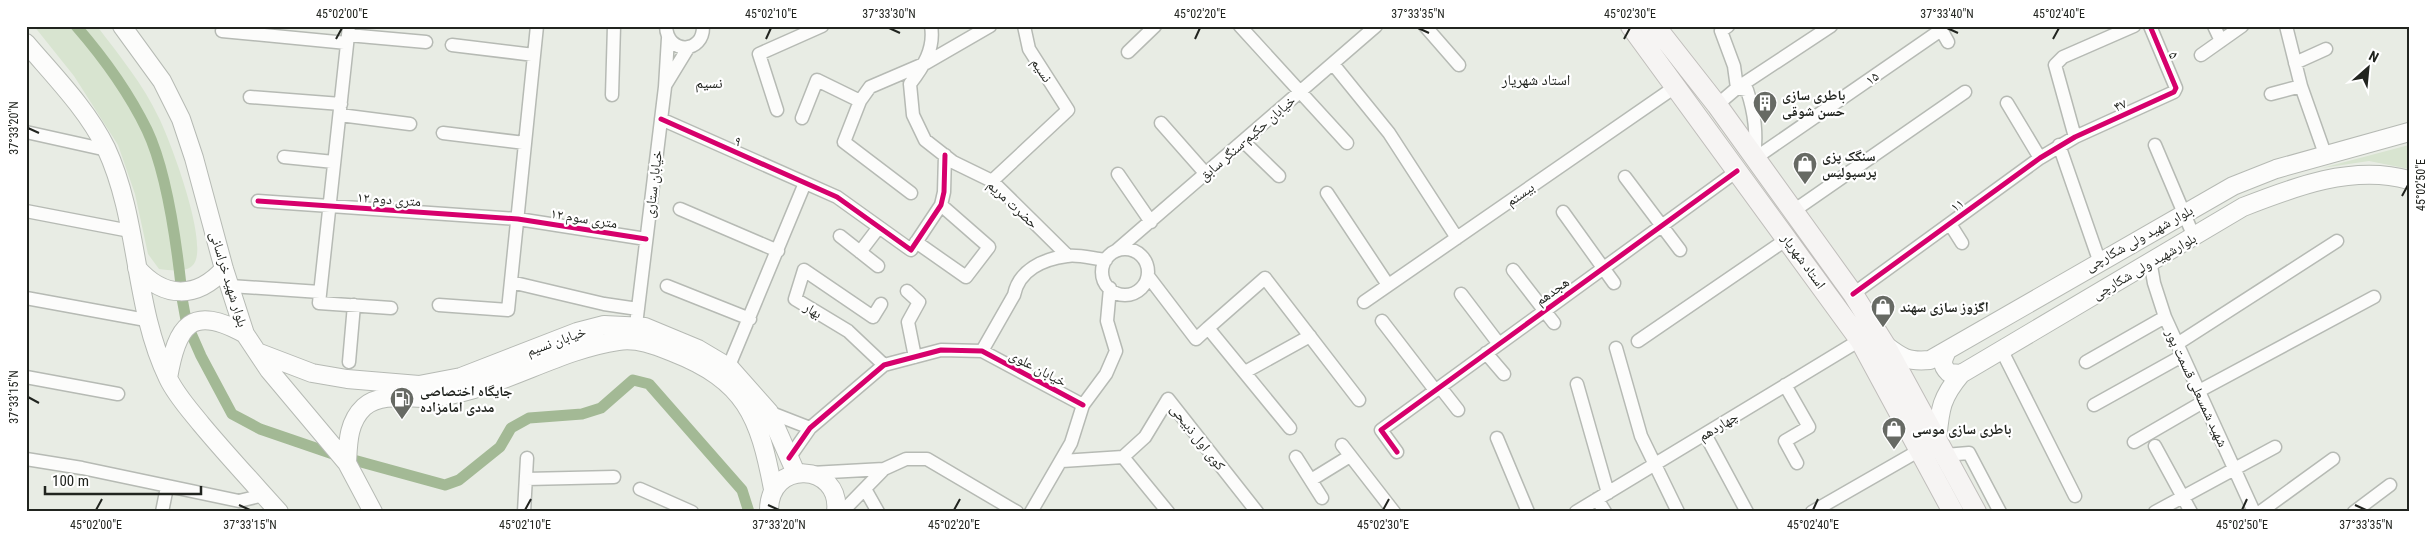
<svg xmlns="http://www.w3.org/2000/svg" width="2435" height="538" font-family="'Roboto Condensed','Noto Naskh Arabic',sans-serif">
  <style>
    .green { fill: #d8e4d0 }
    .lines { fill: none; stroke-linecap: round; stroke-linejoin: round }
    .canal { stroke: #a3b995; stroke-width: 11 }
    .street-casing { stroke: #b6bab4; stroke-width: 15 }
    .secondary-casing { stroke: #b6bab4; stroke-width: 20 }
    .primary-casing { stroke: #c0bebb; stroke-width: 22 }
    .street { stroke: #fcfcfb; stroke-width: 12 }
    .secondary { stroke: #fcfcfb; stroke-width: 18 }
    .primary { stroke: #f6f4f3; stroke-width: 20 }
    .cycleway-casing { stroke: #fff; stroke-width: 8 }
    .cycleway { stroke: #d6006c; stroke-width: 5 }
    .ticks { fill: none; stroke: #21241f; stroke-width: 2 }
    .labels { text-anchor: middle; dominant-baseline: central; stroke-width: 4.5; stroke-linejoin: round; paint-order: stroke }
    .street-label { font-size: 14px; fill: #21241f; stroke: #fff }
    .poi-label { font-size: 14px; font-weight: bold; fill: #21241f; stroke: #fff; text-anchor: start }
    .neighbourhood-label { font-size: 15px; fill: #21241f; stroke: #fff }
    .neatline { fill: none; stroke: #21241f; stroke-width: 2 }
    .ticks-label { font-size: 12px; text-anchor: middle; fill: #21241f }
  </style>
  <rect width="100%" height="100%" fill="#e8ece4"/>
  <path class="green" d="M34 26H97C119 55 143 84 159 118 170 140 212 250 192 266 184 273 169 270 159 269L148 254 135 194 118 145 74 76Z
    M2409 145V169L2369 161 2322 168Z"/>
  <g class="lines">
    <path class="canal" d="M76 26C103 57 129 93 147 130 166 170 176 240 181 285
      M182 298 186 320
      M190 331 201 356 232 414 260 429 333 454
      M350 459 445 485 459 480 500 447 511 428 529 418 582 414 601 408 633 380 649 384 742 490 749 512"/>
    <defs>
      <path id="street" d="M349 26 319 303 391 308
        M666 26C667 55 704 54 703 26
        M931 26C935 49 923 67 910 84L913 115 925 140 953 162 992 181 1068 256
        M1240 26 1347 143
        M1425 26 1459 65
        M1939 26 1948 42
        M2214 26 2221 41
        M2286 26 2301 86 2325 154
        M222 31 347 43
        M348 35 426 42
        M452 45 534 55
        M1128 52 1155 26
        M2201 55 2242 26
        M2295 63 2326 49
        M1333 64 1389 133 1457 238
        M666 84 688 48
        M1737 88 1831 26
        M1737 88 1747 90C1755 114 1757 134 1754 159
        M2271 94 2301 86
        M612 95 614 26
        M250 97 341 104
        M2007 103 2040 158
        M1717 105 1737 88 1734 66 1721 31 1728 26
        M777 110 759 54 822 26
        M340 115 410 124
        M802 118 817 80 860 101
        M661 119 837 197 911 250 941 205 944 192 945 155
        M1161 123 1206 174
        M26 132 107 150
        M443 133 525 143
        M2075 137 2055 65 2063 57 2134 26
        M1243 141 1279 176
        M2059 145 2099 260
        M2155 145 2194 237
        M284 157 334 162
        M1754 159 1941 30
        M1118 174 1151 222
        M1625 177 1680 250
        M992 181 1068 110 1029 49 1024 26
        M911 193 844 142 860 101 870 87 926 63 990 26
        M1327 193 1388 285
        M258 201 518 219 646 239
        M680 209 778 251
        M26 211 130 231
        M1563 212 1614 283
        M1792 212 1965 92
        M1950 224 1962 243
        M840 236 878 266
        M916 242 966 277 989 247 941 205
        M1102 272a23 23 0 1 1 46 0a23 23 0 1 1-46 0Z
        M1117 250 1376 26
        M860 252 879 227
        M2150 260 2154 283 2165 317 2254 512
        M1513 270 1554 323
        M1148 276 1196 339 1208 328 1290 428
        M511 282 604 304 638 309
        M230 286 320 292
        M667 286 750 319
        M907 291 919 302 908 322 915 357
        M1461 294 1499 344
        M1853 294 2040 158 2075 137 2174 92 2176 88 2150 26
        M26 298 146 320
        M1364 302 1675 87
        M881 304 873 317 804 270 795 299 848 331 884 365
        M439 305 508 310 537 26
        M1382 321 1435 390
        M1208 328 1265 278 1359 400
        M635 333 665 87 668 38
        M1638 341 1787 239
        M2177 344 2337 241
        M1616 348 1641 436 1678 512
        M2001 349 2075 496
        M982 351 1014 295C1019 270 1043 259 1067 256 1078 254 1094 259 1106 260
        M1486 353 1504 374
        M349 362 354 305
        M2086 362 2165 317
        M1245 372 1310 336
        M726 373 805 183
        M26 377 118 394
        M1577 384 1608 493
        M1785 385 1809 427 1785 441 1797 463
        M1440 387 1458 410
        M2199 391 2374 297
        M2094 405 2182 356
        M769 412 810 428
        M1705 434 1747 512
        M1497 438 1528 512
        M2134 442 2203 402
        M1342 445 1394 512
        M2155 446 2191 512
        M1397 452 1381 430 1737 171
        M1945 455 1969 453 2000 512
        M1123 457 1168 512
        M1296 457 1322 498
        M789 458 810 428 884 365 941 350 982 351 1083 405
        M26 459 82 468 239 501 264 495
        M1062 461 1123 457 1145 437 1168 399 1257 512
        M811 473 884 469 906 459H927L1017 512
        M526 479 614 477
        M1311 480 1350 456
        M640 489 692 512
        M865 489 878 512
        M1597 499 1605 512
        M162 512 167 487
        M524 512 527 458
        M842 512 884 469
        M1031 512 1071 443 1083 405 1106 374 1116 351 1107 321 1110 288
        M1576 512 1860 340
        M1812 512 1920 450
        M2155 512 2275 447
        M2260 512 2333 459
        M2354 512 2390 485"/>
      <path id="secondary" d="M122 26 162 81 181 119 194 158 224 269 245 334 269 370 347 463 373 512
        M26 43C54 76 87 109 106 148 140 221 133 306 168 378 176 395 189 409 201 424 226 454 253 483 279 512
        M137 268C164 299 197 299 224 269
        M1885 345C1902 358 1908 362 1930 360L2233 186 2276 169 2409 132
        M1947 351C1942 361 1941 365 1949 373L1961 374
        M257 352 312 373 347 379 419 385 461 377 577 332 604 325 645 327 698 349 730 368 769 412 796 473
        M168 378C177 325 191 304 245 334
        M1937 441C1940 410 1940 399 1961 374L2243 207C2294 187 2353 164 2409 180
        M347 463C348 443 348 422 364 407 380 393 406 398 426 398 439 398 451 395 463 392 516 379 564 349 618 341 637 338 655 345 672 352 746 381 759 416 773 489
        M769 512C768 458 842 463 836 512"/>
      <path id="primary" d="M1631 26 1860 340 1953 512
        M1655 26 1717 105 1853 294 1885 345 1976 512"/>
    </defs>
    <use href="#street" class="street-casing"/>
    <use href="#secondary" class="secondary-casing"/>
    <use href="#primary" class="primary-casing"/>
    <use href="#street" class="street"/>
    <use href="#secondary" class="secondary"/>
    <use href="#primary" class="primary"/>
    <defs>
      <path id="cycleway" d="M661 119 837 197 911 250 941 205 944 192 945 155
        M258 201 518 219 646 239
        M1853 294 2040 158 2075 137 2174 92 2176 88 2150 26
        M1397 452 1381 430 1737 171
        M789 458 810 428 884 365 941 350 982 351 1083 405"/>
    </defs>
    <use href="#cycleway" class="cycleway-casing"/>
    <use href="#cycleway" class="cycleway"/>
  </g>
  <path class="ticks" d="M889 28 900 33M1418 28 1429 33M1947 28 1958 33M336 39 342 28M766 39 771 28M1195 39 1200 28M1624 39 1630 28M2053 39 2059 28M28 128 39 133M2402 196 2408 185M28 397 39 403M239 505 250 510M768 505 779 510M2355 505 2366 510M96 510 102 499M525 510 531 499M954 510 960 499M1383 510 1389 499M1813 510 1818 499M2242 510 2247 499"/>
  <defs>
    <symbol id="building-pin" viewBox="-11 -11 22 30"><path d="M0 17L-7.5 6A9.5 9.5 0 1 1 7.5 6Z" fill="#676a64" stroke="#fff"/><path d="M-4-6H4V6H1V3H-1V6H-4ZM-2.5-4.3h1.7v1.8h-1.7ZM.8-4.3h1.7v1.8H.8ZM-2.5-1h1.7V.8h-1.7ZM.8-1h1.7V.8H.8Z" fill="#fff"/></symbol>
    <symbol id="shop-pin" viewBox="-11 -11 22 30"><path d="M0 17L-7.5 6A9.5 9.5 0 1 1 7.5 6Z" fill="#676a64" stroke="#fff"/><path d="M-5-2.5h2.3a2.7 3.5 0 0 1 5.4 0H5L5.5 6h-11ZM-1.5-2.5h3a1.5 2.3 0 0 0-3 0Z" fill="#fff"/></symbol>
    <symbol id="fuel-pin" viewBox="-11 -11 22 30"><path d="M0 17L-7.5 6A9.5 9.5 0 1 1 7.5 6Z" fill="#676a64" stroke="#fff"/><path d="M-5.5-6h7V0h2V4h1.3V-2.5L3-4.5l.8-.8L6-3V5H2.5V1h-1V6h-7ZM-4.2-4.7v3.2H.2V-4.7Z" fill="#fff"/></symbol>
  </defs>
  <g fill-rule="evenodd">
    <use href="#building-pin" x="1751" y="89" width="28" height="38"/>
    <use href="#shop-pin" x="1791" y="150" width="28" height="38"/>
    <use href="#shop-pin" x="1869" y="293" width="28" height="38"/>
    <use href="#fuel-pin" x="388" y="385" width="28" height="38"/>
    <use href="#shop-pin" x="1880" y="415" width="28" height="38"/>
  </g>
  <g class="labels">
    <g class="street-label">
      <text transform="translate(2174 55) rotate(68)">۵</text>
      <text transform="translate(1042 70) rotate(57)">نسیم</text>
      <text transform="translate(1872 78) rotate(-35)">۱۵</text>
      <text transform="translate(2120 105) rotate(-24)">۴۷</text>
      <text transform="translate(1247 138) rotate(-41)">خیابان حکیم-سنگر سابق</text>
      <text transform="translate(738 141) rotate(24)">۹</text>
      <text transform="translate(653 184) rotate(-83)">خیابان ستاری</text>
      <text transform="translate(1520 194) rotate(-35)">بیستم</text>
      <text transform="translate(389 199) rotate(4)">۱۲ متری دوم</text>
      <text transform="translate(1013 204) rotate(43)">حضرت مریم</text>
      <text transform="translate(1957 205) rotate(-37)">۱۱</text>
      <text transform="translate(584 218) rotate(9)">۱۲ متری سوم</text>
      <text transform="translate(2139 238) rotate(-29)">بلوار شهید ولی شکارچی</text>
      <text transform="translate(1804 261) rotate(54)">استاد شهریار</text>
      <text transform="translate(2144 266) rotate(-30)">بلوارشهید ولی شکارچی</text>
      <text transform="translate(229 279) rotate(73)">بلوار شهید خراسانی</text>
      <text transform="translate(1552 291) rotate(-36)">هجدهم</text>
      <text transform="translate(813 310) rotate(31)">بهار</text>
      <text transform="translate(556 341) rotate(-20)">خیابان نسیم</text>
      <text transform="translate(1038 368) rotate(28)">خیابان علوی</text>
      <text transform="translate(2197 388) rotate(65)">شهید شمسعلی قسمت پور</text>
      <text transform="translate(1718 426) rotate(-31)">چهاردهم</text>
      <text transform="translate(1198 437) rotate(52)">کوی اول ذبیحی</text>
    </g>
    <g class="poi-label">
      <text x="1782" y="95">باطری سازی<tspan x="1782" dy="16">حسن شوقی</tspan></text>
      <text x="1822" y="156">سنگک پزی<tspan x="1822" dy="16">پرسپولیس</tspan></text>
      <text x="1900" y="307">اگزوز سازی سهند</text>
      <text x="420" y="391">جایگاه اختصاصی<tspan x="420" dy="16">مددی امامزاده</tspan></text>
      <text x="1912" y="429">باطری سازی موسی</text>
    </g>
    <g class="neighbourhood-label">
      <text x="1536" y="80">استاد شهریار</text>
      <text x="709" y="83">نسیم</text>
    </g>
  </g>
  <rect width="2435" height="538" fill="none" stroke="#ffffff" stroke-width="55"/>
  <g transform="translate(2368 68) rotate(27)" stroke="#ffffff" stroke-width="4" paint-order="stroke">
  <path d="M0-4L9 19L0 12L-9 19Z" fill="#21241f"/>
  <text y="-8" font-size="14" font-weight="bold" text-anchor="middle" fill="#21241f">N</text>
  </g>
  <path d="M45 486v8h156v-8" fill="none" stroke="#21241f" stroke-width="2.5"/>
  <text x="52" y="486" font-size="15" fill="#21241f" stroke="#ffffff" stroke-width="4" paint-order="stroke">100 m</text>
  <rect x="28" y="28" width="2380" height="482" class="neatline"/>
  <g class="ticks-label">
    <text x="342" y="18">45°02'00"E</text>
    <text x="771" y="18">45°02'10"E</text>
    <text x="889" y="18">37°33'30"N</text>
    <text x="1200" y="18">45°02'20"E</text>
    <text x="1418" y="18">37°33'35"N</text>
    <text x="1630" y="18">45°02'30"E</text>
    <text x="1947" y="18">37°33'40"N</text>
    <text x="2059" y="18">45°02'40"E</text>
    <text transform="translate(14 128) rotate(-90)" y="4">37°33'20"N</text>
    <text transform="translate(2421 185) rotate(-90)" y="4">45°02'50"E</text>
    <text transform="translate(14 397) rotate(-90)" y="4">37°33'15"N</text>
    <text x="96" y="529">45°02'00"E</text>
    <text x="250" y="529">37°33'15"N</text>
    <text x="525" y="529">45°02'10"E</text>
    <text x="779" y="529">37°33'20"N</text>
    <text x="954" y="529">45°02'20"E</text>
    <text x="1383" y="529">45°02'30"E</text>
    <text x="1813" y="529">45°02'40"E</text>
    <text x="2242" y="529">45°02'50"E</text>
    <text x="2366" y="529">37°33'35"N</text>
  </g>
</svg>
